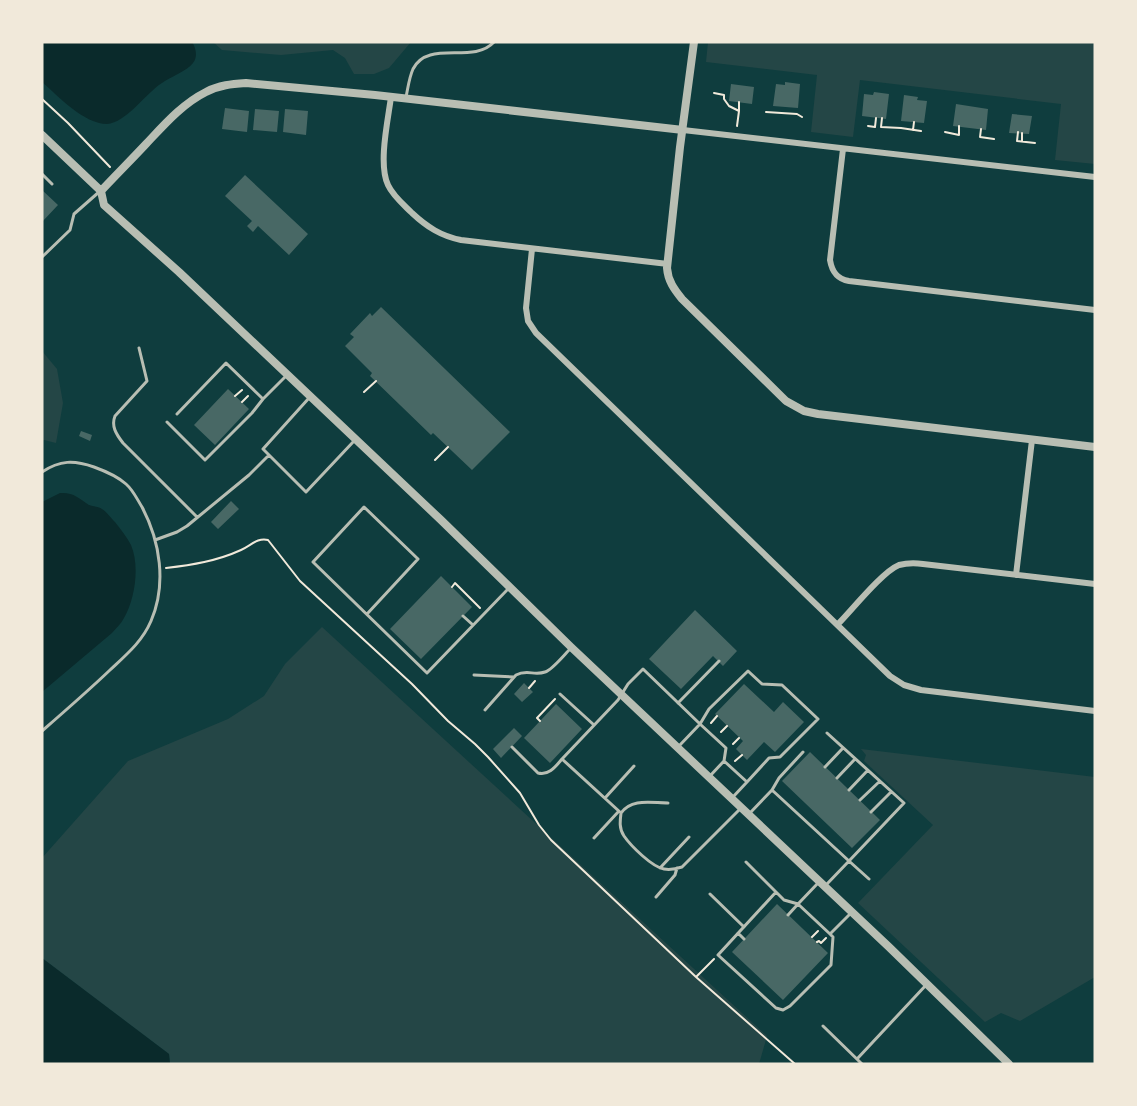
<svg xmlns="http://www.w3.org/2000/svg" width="1137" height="1106" font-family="Overpass,sans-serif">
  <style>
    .green { fill: #244646 }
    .water { fill: #0a2a2b }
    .building { fill: #486865 }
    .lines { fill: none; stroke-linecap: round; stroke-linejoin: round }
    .path { stroke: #f1e9da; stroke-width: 2 }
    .service { stroke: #b8beb3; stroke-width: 3 }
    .minor { stroke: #b8beb3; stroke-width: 6 }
    .tertiary { stroke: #b8beb3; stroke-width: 8 }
  </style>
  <rect width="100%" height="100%" fill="#0f3d3e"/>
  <path class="green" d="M213 42H411L389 68 374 74H354L345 58 333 50 281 55 222 50Z
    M708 42H1095V164L1055 160 1061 104 860 80 853 137 811 132 817 75 706 62Z
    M42 351 57 369 63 403 56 443 44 440 42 441Z
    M322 627 767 1036 759 1064H170L169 1054 42 958V858L128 761 228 719 264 696 285 664Z
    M861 749 1095 777V977L1020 1021 1001 1013 985 1022 858 903 933 825 864 761 866 755Z"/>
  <path class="water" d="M42 42H192C196 48 198 57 193 63 187 71 170 77 162 83 146 93 126 123 107 124 84 124 58 96 42 82Z
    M60 493C73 492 79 498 89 505 94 507 98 506 102 509 107 512 111 518 115 522 121 530 127 537 131 545 140 566 135 599 124 618 121 624 116 628 112 633L42 692V502Z
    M42 958 169 1054 170 1064H42Z"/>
  <path class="building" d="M785 82 800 84 798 108 773 106 776 84 785 85Z
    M731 84 754 87 752 104 729 101Z
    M874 92 889 94 886 119 862 116 864 94 873 95Z
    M904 95 918 97 917 100 927 101 924 123 901 121Z
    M956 104 988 109 986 130 953 126Z
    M225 108 249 111 247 132 222 129Z
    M255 109 279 111 277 132 253 130Z
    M285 109 308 111 306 135 283 132Z
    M1012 114 1032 116 1029 134 1009 133Z
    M245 175 308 234 289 255 258 226 253 232 247 226 252 221 225 196Z
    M42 190 58 205 42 222Z
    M381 307 510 432 472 470 433 433 431 435 370 376 372 373 345 346 354 337 350 334 370 313 372 316Z
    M228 389 249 409 215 445 194 425Z
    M81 431 92 435 90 441 79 436Z
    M231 501 239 509 218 529 211 522Z
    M441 576 472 607 421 659 390 629Z
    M695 610 737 651 723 666 713 656 681 689 649 659Z
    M524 683 533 692 522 702 514 694Z
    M744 684 774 712 783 702 804 722 775 752 764 742 747 760 736 749 743 741 715 714Z
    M556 704 582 729 550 763 524 738Z
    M514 728 522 736 501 758 493 749Z
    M810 752 880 820 852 848 782 781Z
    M777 904 828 953 783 1000 732 952Z"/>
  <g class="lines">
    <path class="path" d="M714 93 724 95V99L729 106 739 111 737 126
      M42 99 68 123 110 167
      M739 111V102
      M766 112 797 114 802 117
      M882 118 881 127 901 128 921 131
      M868 126 875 127 876 118
      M981 129 980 137 994 139
      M913 130 914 122
      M945 132 959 135V126
      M1018 132 1017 141 1035 143
      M1022 141V133
      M364 392 376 381
      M235 396 242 390
      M242 402 248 396
      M435 460 448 447
      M166 568C192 565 217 561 241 550 250 546 258 537 268 540L300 581 412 684 448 721 475 744 488 757 520 793 539 825 551 840 696 977 714 959
      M452 587 455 583 480 608
      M529 688 535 681
      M540 721 537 718 555 699
      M711 723 717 716
      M721 732 727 726
      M733 744 739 738
      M735 761 742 755
      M812 937 818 931
      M817 942 819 941 821 943 826 938
      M696 977 795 1064"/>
    <path class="service" d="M406 97C408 88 409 78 413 69 428 39 473 65 494 42
      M42 174 52 184
      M42 257 70 230 74 214 99 192
      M139 348 147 381 115 416C111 426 116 434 123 443L197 517
      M309 398 263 449 306 492 354 441
      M177 414 226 363 263 399 287 375
      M167 422 205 460 252 413 263 399
      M42 472C60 460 74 460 94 467 105 471 117 476 126 484 133 490 137 499 142 507 160 541 167 584 151 621 142 642 126 655 110 670 88 691 65 711 42 731
      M155 540 177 532 187 526 249 475 269 455
      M367 614 418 559 364 507 313 562 427 673 509 588
      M463 616 473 625
      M474 675 514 677
      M560 694 594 725
      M678 703 719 661
      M485 710 516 675C527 669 534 676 545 672 552 670 564 655 570 649
      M827 733 904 803 849 861 869 879
      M679 746 700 724 726 748 724 761 747 782 732 798
      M512 747 538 773C549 776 556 766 562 759
      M825 767 843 748
      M709 777 724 761
      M837 778 855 759
      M772 790 779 778 803 752
      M849 790 868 770
      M605 798 634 766
      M860 800 880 781
      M741 808 682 867C676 869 670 870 664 869 652 867 631 846 624 836 619 829 620 821 621 813L562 759 618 700 628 684 643 669 700 724 709 709 748 671 762 684 782 685 818 719 780 757 769 758 747 782
      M871 812 891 792
      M621 813C632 798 651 803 668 803
      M749 814 772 790 849 861 826 885
      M594 838 619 811
      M746 862 784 900 798 904 788 915
      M660 868 689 837
      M819 882 798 904 830 934 851 913
      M776 892 718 955 776 1008 783 1010 790 1006 831 965 833 937 830 934
      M710 894 744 927
      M656 897 675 875 677 868
      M738 933 744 939
      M823 1026 862 1064
      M857 1059 927 984"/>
    <path class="minor" d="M391 97C388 120 378 164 388 185 393 196 404 205 412 213 427 227 441 236 461 240L668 264
      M683 130 1095 177
      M843 149 830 260C832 272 837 279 849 281L1095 310
      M532 249 526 308 528 321 536 333 890 676 904 685 921 690 1095 711
      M1016 575 1032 440
      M838 624C852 610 882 572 899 565 907 563 915 563 923 564L1095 584"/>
    <path class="tertiary" d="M694 42 680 147 667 268C668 281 674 289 682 299L786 401 804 411 818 414 1095 447
      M42 135 101 191
      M101 191 104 205 179 272 441 520 571 647 889 947 1009 1064
      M101 191C116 175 131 160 146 144 164 125 182 104 206 92 219 85 232 84 246 83L375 95 683 130"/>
  </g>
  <rect width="1137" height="1106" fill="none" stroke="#f1e9da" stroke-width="87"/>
</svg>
